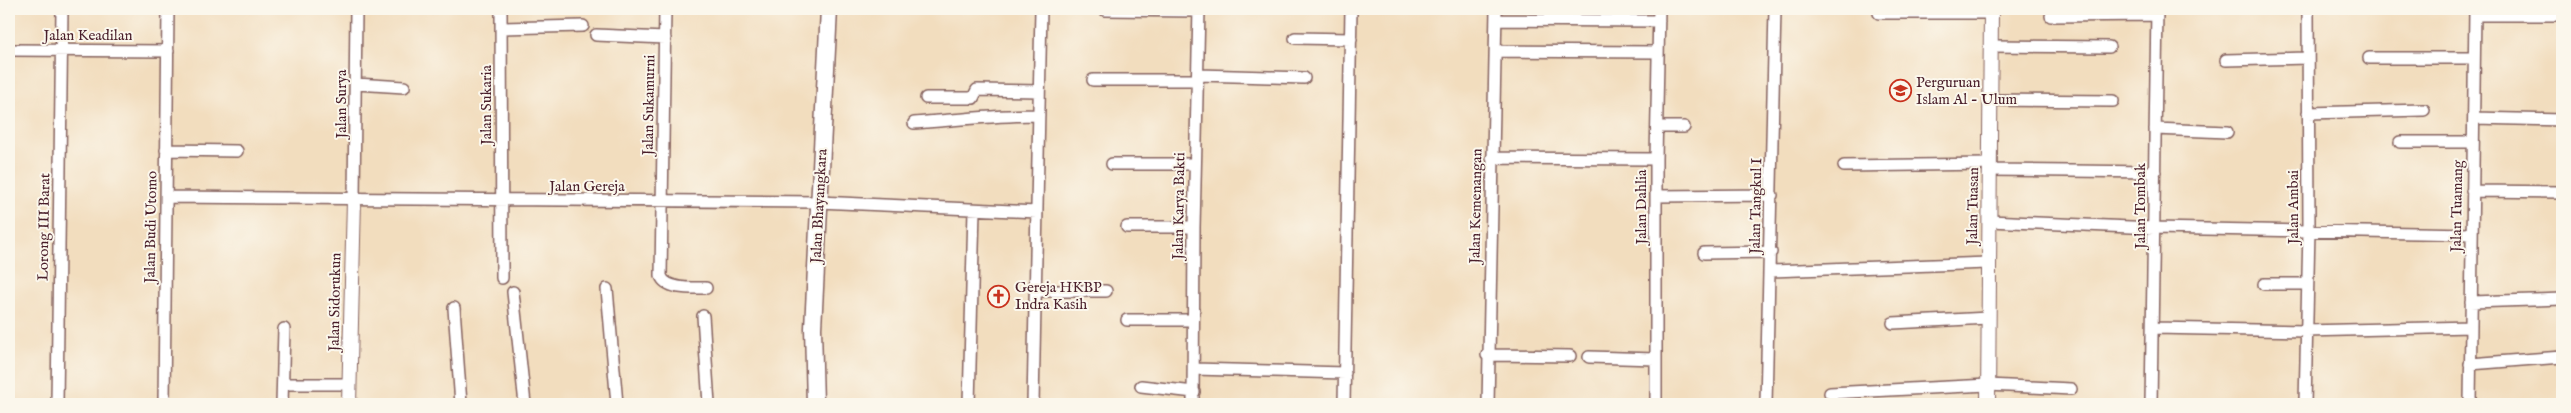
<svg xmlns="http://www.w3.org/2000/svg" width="2571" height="413" font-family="'IM FELL English',serif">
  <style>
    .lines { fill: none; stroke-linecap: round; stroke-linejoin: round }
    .minor-casing { stroke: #85625e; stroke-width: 14 }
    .tertiary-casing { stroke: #85625e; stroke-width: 16 }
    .secondary-casing { stroke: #85625e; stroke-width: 19 }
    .minor { stroke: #fff; stroke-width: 11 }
    .tertiary { stroke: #fff; stroke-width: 14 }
    .secondary { stroke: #fff; stroke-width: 16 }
    .labels { text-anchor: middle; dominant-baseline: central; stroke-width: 4; stroke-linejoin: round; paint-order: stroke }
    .street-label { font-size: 15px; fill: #4a1f2b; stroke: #fbf7ec }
    .poi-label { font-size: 15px; fill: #4a1f2b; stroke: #fbf7ec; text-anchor: start }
  </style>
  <rect width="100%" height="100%" fill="#fbf7ec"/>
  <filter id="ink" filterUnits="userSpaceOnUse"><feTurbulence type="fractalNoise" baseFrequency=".02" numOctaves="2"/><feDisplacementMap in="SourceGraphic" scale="10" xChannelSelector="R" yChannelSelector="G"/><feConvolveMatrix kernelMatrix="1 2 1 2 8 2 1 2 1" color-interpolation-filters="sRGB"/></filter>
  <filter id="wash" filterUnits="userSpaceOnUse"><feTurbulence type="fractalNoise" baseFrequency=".0096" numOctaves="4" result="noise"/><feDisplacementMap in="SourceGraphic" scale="20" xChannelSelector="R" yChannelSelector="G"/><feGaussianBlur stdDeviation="1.12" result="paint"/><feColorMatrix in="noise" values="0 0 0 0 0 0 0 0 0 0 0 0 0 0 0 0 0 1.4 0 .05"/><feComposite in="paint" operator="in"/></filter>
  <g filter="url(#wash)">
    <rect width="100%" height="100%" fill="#f2ddbe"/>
  </g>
  <g filter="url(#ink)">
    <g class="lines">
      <defs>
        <path id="minor" d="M501 9 502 278
          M665 9 661 276C666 290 693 288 706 288
          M1105 10 1199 11
          M1879 13H1990
          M2475 15H2562
          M2051 16 2157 15
          M1496 20 1659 21
          M501 28 583 26
          M596 35 665 38
          M1295 38 1351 39
          M1991 46 2109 47
          M9 50 168 51
          M1496 51 1658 52
          M2369 58H2474
          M2226 60 2307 58
          M1199 75 1304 78
          M1093 80H1198
          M356 84 404 87
          M926 98H973L977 90 1039 91
          M1990 100 2113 101
          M2308 113 2424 110
          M2474 118 2562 120
          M914 123C956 120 997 115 1039 115
          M1657 127H1684
          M2155 129 2227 132
          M2400 142H2473
          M166 150 237 151
          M1492 158 1656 159
          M1112 164H1195
          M1844 166 1990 164
          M1989 170 2155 172
          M2472 191 2562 192
          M1656 196 1772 195
          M166 197 819 202 1037 212
          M354 200 356 9
          M1989 221 2154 228 2472 234
          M1127 227H1194
          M1704 253 1771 252
          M1770 271 1988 263
          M2264 284H2307
          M607 289 617 404
          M1035 291H1106
          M513 292 525 404
          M2471 302 2562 299
          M454 308 461 404
          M703 316 709 404
          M1127 320H1193
          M1893 323 1988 318
          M2154 328 2305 331 2471 327
          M1487 355 1570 356
          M1589 357 1655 359
          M2470 364 2562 357
          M1194 369 1345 373
          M283 384H349
          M1141 386 1194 392
          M1830 393 1988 385 2071 389
          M57 404 62 9
          M164 404 168 9
          M282 404 284 329
          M969 404 974 210
          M1033 404 1041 9
          M1193 404 1194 227 1199 9
          M1344 404 1351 9
          M1488 404 1496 9
          M1656 404V159L1659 9
          M1766 404 1775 9
          M2151 404 2157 9
          M2305 404 2309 230 2308 9
          M2470 404 2475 9"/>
        <path id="tertiary" d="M349 404 354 200
          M1988 404 1991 9"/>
        <path id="secondary" d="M815 404 813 328 829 9"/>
      </defs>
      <use href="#minor" class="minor-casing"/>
      <use href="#tertiary" class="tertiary-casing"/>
      <use href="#secondary" class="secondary-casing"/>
      <use href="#minor" class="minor"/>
      <use href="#tertiary" class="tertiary"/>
      <use href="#secondary" class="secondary"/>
    </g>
  </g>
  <defs>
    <symbol id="school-ring" viewBox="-11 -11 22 22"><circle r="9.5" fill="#fbf7ec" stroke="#c8321e" stroke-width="1.5"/><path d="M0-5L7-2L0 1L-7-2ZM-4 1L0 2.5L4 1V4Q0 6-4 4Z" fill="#c8321e"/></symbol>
    <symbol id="church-ring" viewBox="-11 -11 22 22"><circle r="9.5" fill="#fbf7ec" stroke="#c8321e" stroke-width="1.5"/><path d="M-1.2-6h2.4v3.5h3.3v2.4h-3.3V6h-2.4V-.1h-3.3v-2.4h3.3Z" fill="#c8321e"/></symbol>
  </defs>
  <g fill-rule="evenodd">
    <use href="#school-ring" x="1888" y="78" width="25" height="25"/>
    <use href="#church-ring" x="986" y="284" width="25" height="25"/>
  </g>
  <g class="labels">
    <g class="street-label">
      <text x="88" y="35">Jalan Keadilan</text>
      <text transform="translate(341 104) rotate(-90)">Jalan Surya</text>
      <text transform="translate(486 105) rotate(-90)">Jalan Sukaria</text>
      <text transform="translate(649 105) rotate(-89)">Jalan Sukamurni</text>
      <text x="587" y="186">Jalan Gereja</text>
      <text transform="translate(819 206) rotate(-87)">Jalan Bhayangkara</text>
      <text transform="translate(1179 206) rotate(-89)">Jalan Karya Bakti</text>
      <text transform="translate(1476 206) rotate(-89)">Jalan Kemenangan</text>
      <text transform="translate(1756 206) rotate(-89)">Jalan Tangkul I</text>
      <text transform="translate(1973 206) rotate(-89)">Jalan Tuasan</text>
      <text transform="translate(2140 206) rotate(-90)">Jalan Tombak</text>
      <text transform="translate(2457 206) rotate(-89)">Jalan Tuamang</text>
      <text transform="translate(1641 207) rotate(-90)">Jalan Dahlia</text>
      <text transform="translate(2293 207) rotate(-90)">Jalan Ambai</text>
      <text transform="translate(44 227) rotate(-89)">Lorong III Barat</text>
      <text transform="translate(151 227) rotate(-89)">Jalan Budi Utomo</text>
      <text transform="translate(335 302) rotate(-89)">Jalan Sidorukun</text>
    </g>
    <g class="poi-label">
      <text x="1916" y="82">Perguruan<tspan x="1916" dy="17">Islam Al - Ulum</tspan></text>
      <text x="1015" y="287">Gereja HKBP<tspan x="1015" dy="17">Indra Kasih</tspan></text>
    </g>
  </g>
  <rect width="2571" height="413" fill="none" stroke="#fbf7ec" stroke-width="30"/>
</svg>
